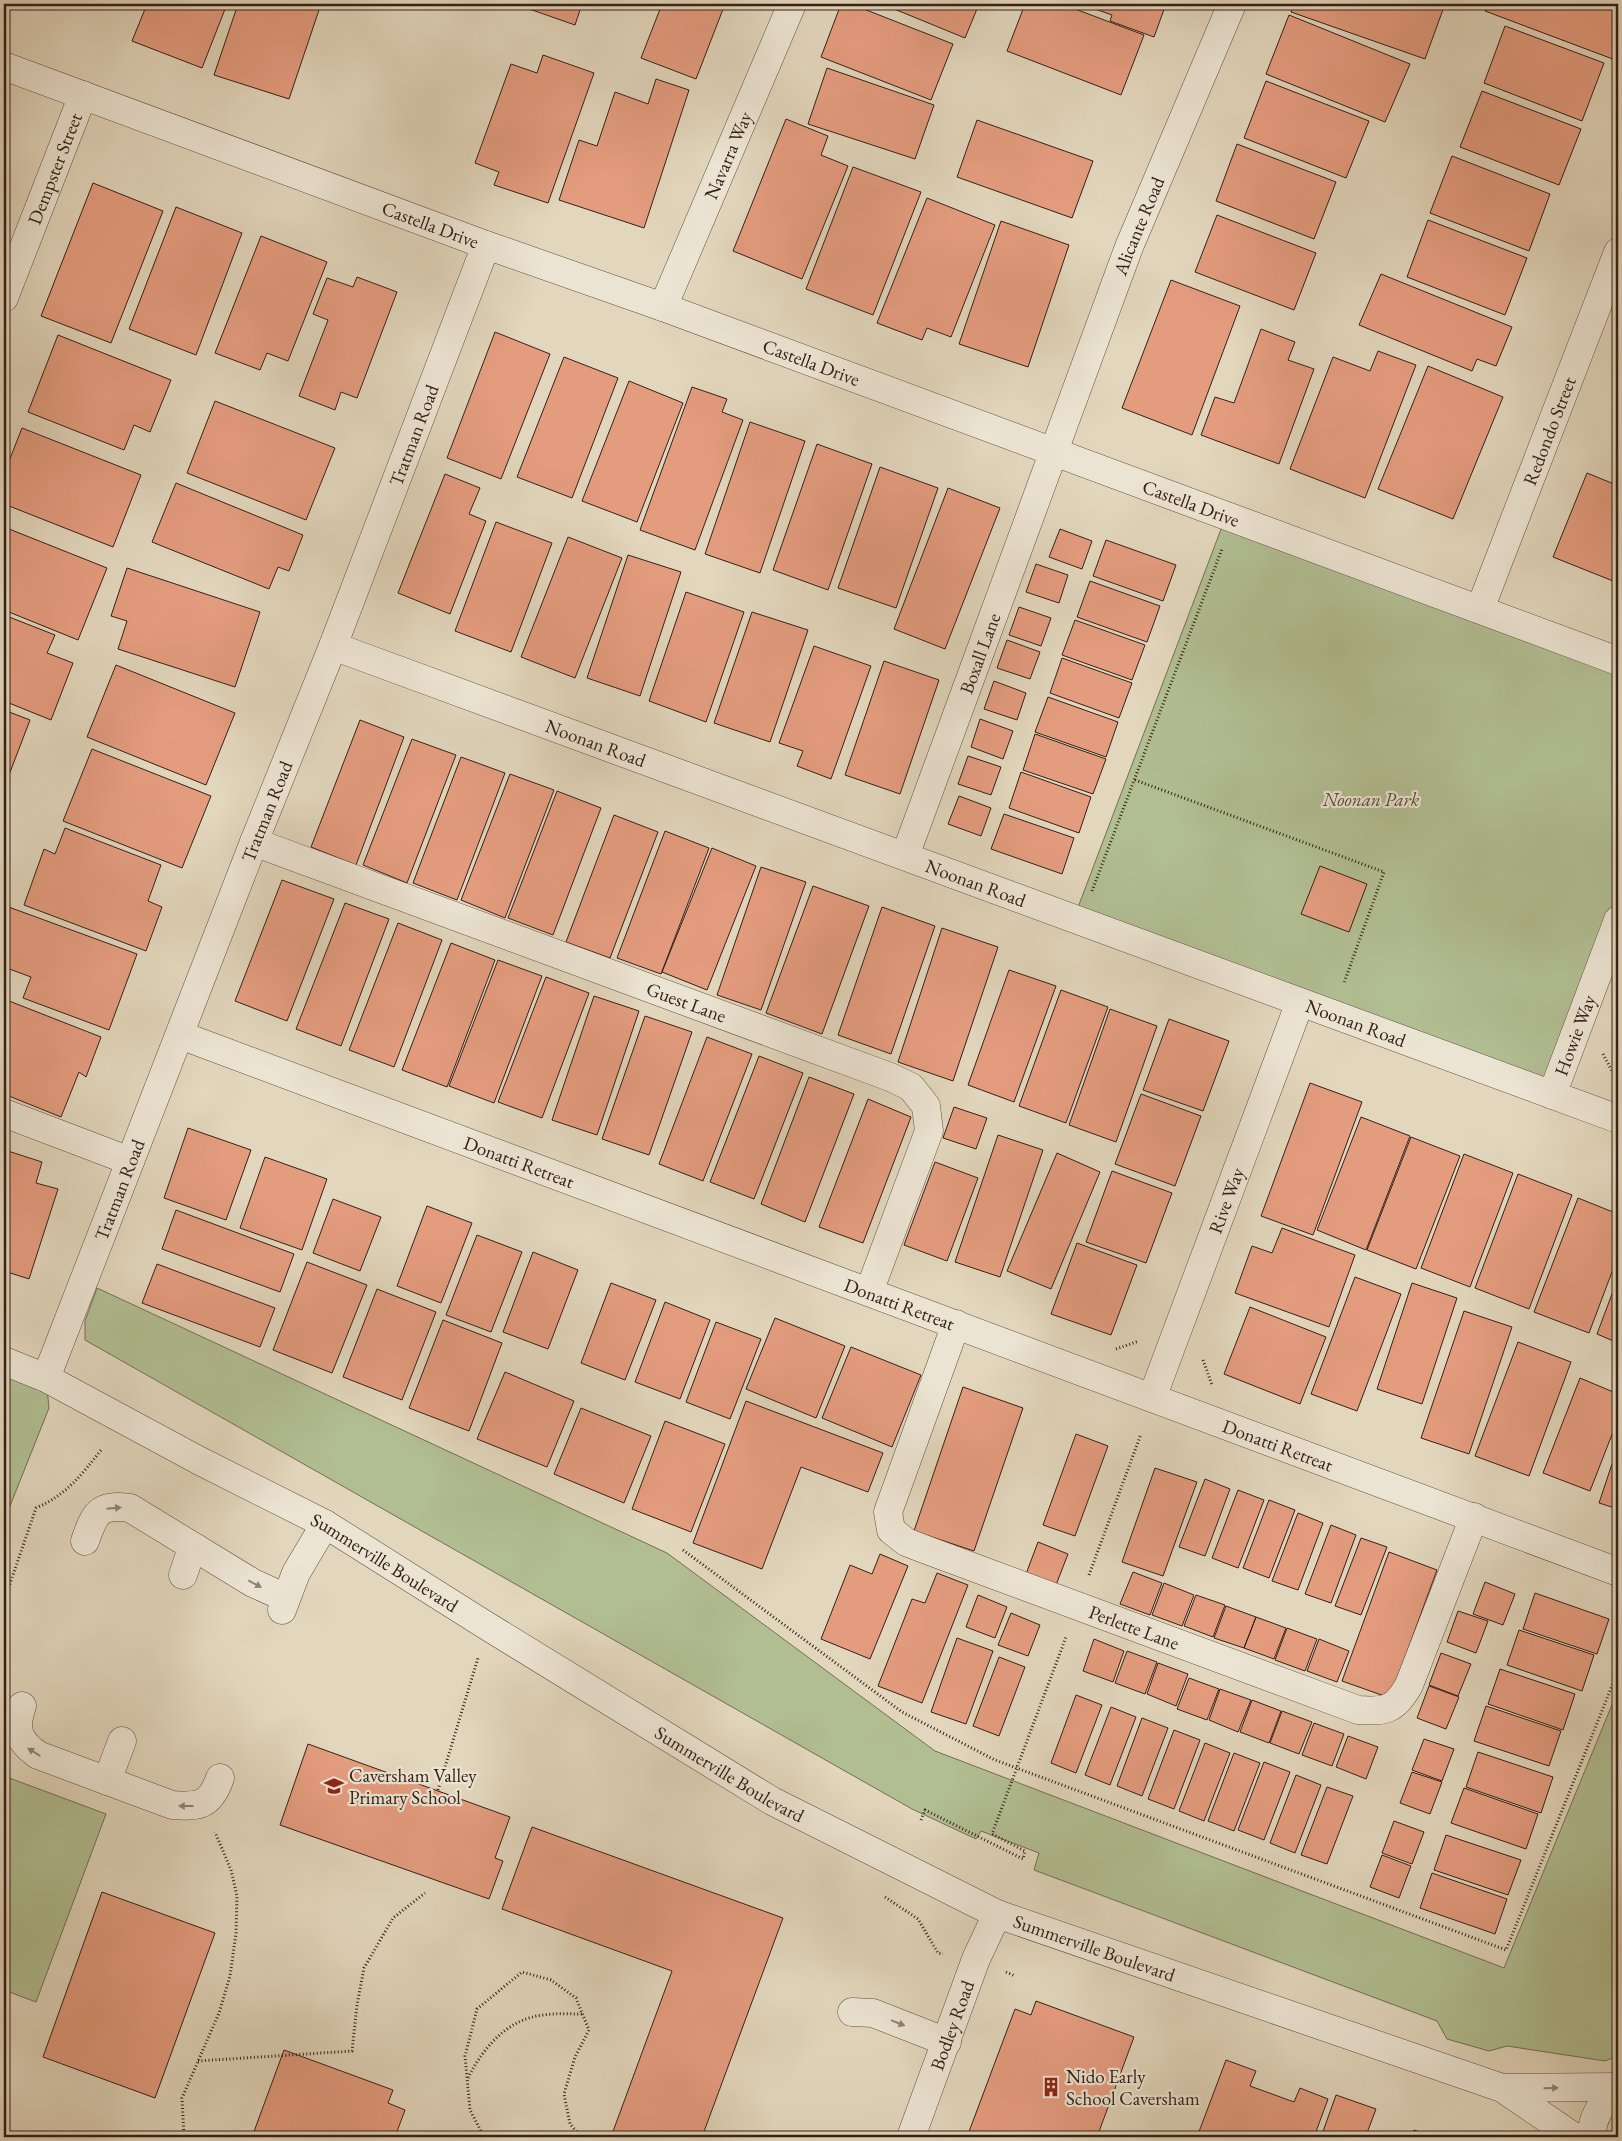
<svg xmlns="http://www.w3.org/2000/svg" width="1622" height="2141" font-family="'EB Garamond',serif">
  <style>
    .green { fill: #b1be92; stroke: #726f54 }
    .building { fill: #e49c7f; stroke: #342017 }
    .lines { fill: none; stroke-linecap: round; stroke-linejoin: round }
    .minor-casing { stroke: #604e40; stroke-width: 29 }
    .path { stroke: #342017; stroke-width: 3; stroke-dasharray: 1 2.5; stroke-linecap: butt }
    .minor { stroke: #ece4d3; stroke-width: 28 }
    .oneway { fill: #908275 }
    .labels { text-anchor: middle; dominant-baseline: central; stroke-width: 4.5; stroke-linejoin: round; paint-order: stroke }
    .street-label { font-size: 19px; fill: #342017; stroke: #ece4d3 }
    .park-label { font-size: 19px; font-style: italic; fill: #534836; stroke: #ece4d3 }
    .poi-label { font-size: 19px; fill: #342017; stroke: #ece4d3; text-anchor: start }
  </style>
  <rect width="100%" height="100%" fill="#e2d6bc"/>
  <filter id="stains"><feTurbulence type="fractalNoise" baseFrequency=".004" numOctaves="4"/><feColorMatrix values="0 0 0 0 .2 0 0 0 0 .09 0 0 0 0 .02 0 0 0 .5 -.17"/></filter>
  <radialGradient id="worn" r=".72"><stop offset=".6" stop-color="#630" stop-opacity="0"/><stop offset="1" stop-color="#630" stop-opacity=".3"/></radialGradient>
  <path class="green" d="M1226 516 1618 661V920L1552 1095 1074 918Z
    M97 1288 667 1553 935 1751 1504 1968 1618 1690V2056L1605 2061 1507 2046 1489 2051 1447 2039 1437 2021 1034 1870 1039 1853 981 1831 976 1839 912 1809 85 1340V1321Z
    M4 1361 46 1378 49 1408 4 1521Z
    M4 1776 106 1814 36 2002 4 1990Z"/>
  <path class="building" d="M147 4H227L202 68 132 41Z
    M238 4H321L289 99 214 75Z
    M515 4H582L575 25Z
    M662 4H725L696 79 641 58Z
    M841 4H851L953 44 931 100 821 57Z
    M882 4H979L965 38Z
    M1025 4H1062L1144 35 1121 95 1007 51Z
    M1081 4H1166L1154 37 1110 21 1112 15Z
    M1294 4H1445L1425 59 1291 12Z
    M1488 4H1618V61L1485 11Z
    M1289 15 1410 64 1385 122 1266 74Z
    M1505 26 1604 63 1582 121 1484 83Z
    M543 55 594 73 548 203 494 185 499 172 475 163 511 64 537 73Z
    M827 68 934 105 915 159 808 124Z
    M656 79 689 90 644 228 559 200 579 140 597 146 615 92 648 104Z
    M1266 81 1369 121 1346 178 1244 138Z
    M1482 91 1581 129 1559 185 1460 147Z
    M786 119 828 136 821 155 848 166 802 279 733 251Z
    M977 120 1093 161 1072 218 957 177Z
    M1237 144 1336 182 1314 239 1216 201Z
    M1452 156 1550 194 1529 251 1430 213Z
    M853 167 921 192 873 315 806 289Z
    M93 183 163 211 111 343 41 316Z
    M927 198 995 225 951 337 927 328 922 340 877 323Z
    M176 207 242 233 196 355 129 329Z
    M1217 215 1316 253 1294 310 1195 272Z
    M1428 220 1527 258 1505 315 1407 277Z
    M1001 221 1069 245 1028 367 959 344Z
    M261 236 327 262 288 361 267 353 260 370 215 353Z
    M1381 274 1512 327 1496 366 1477 359 1472 371 1359 325Z
    M357 277 397 292 357 398 341 392 335 410 299 396 328 320 313 314 327 278 353 287Z
    M1171 280 1240 306 1192 435 1122 408Z
    M1261 329 1295 342 1288 360 1314 369 1279 464 1201 435 1215 397 1234 403Z
    M495 332 550 354 501 479 447 458Z
    M58 335 171 380 150 432 134 425 124 450 28 412Z
    M1378 351 1416 365 1365 498 1290 469 1333 357 1370 371Z
    M564 357 618 378 572 498 517 477Z
    M1428 366 1503 397 1453 519 1378 489Z
    M629 381 683 403 637 522 582 501Z
    M692 387 727 399 722 412 743 420 695 550 640 530Z
    M215 401 335 448 306 520 187 473Z
    M750 422 805 441 760 573 705 554Z
    M22 428 141 475 113 547 4 504V474Z
    M817 444 872 464 828 590 773 570Z
    M880 467 938 488 896 608 838 588Z
    M1587 473 1614 484 1618 473V583L1553 557Z
    M445 474 480 488 469 514 486 521 450 614 398 593Z
    M176 483 303 535 289 571 278 567 269 589 152 542Z
    M948 488 1000 508 945 649 894 629Z
    M496 522 552 543 511 652 455 631Z
    M4 527 107 568 78 640 4 610Z
    M1060 529 1092 541 1082 569 1049 557Z
    M568 537 622 558 575 678 521 657Z
    M1106 540 1176 565 1163 601 1093 576Z
    M628 555 681 572 640 696 587 678Z
    M1036 564 1068 575 1059 603 1026 592Z
    M127 568 260 612 235 687 118 649 127 621 111 616Z
    M1090 581 1160 606 1147 642 1077 617Z
    M686 592 744 612 706 722 649 701Z
    M1019 607 1051 618 1041 646 1009 635Z
    M752 612 808 630 770 742 714 723Z
    M4 615 55 635 47 653 73 663 51 720 4 701Z
    M1075 620 1145 645 1132 680 1062 655Z
    M1007 640 1040 652 1030 679 997 668Z
    M814 646 871 666 831 779 797 766 803 751 779 743Z
    M1062 658 1132 683 1119 718 1050 693Z
    M884 661 939 680 900 794 845 775Z
    M116 665 235 713 206 785 87 737Z
    M994 681 1026 693 1017 720 984 709Z
    M1048 697 1118 722 1106 757 1035 732Z
    M4 710 30 720 4 788Z
    M980 719 1013 731 1003 759 971 747Z
    M360 720 404 737 356 865 311 847Z
    M1035 734 1106 759 1093 794 1023 770Z
    M412 739 456 755 407 883 363 865Z
    M92 749 211 796 182 868 63 821Z
    M968 756 1001 767 991 795 958 784Z
    M461 757 505 773 457 900 413 883Z
    M1021 772 1091 797 1079 833 1009 808Z
    M510 774 554 790 505 918 461 900Z
    M557 791 601 808 553 935 508 918Z
    M959 796 991 808 981 836 948 824Z
    M1004 814 1074 838 1062 874 991 849Z
    M614 815 658 832 610 958 566 942Z
    M65 828 161 865 148 901 162 907 146 951 24 905 44 849 55 854Z
    M665 831 709 848 661 974 617 958Z
    M712 848 756 866 707 990 662 972Z
    M1320 866 1367 884 1349 932 1301 914Z
    M761 867 806 882 761 1010 717 995Z
    M282 880 334 899 287 1021 235 1001Z
    M813 886 869 906 822 1034 766 1013Z
    M345 903 389 919 341 1046 296 1029Z
    M6 906 137 954 109 1030 23 998 31 977 4 967V912Z
    M882 907 935 926 891 1054 838 1035Z
    M398 923 442 940 394 1067 349 1050Z
    M942 928 998 947 953 1081 898 1062Z
    M451 943 495 960 447 1087 402 1070Z
    M498 960 542 976 494 1103 449 1086Z
    M1009 970 1056 986 1014 1102 968 1085Z
    M546 977 589 993 542 1118 498 1102Z
    M1061 990 1108 1007 1066 1123 1019 1106Z
    M594 996 639 1011 597 1135 552 1120Z
    M4 999 101 1037 86 1077 79 1072 61 1117 4 1094Z
    M1110 1009 1157 1026 1116 1142 1069 1125Z
    M645 1016 692 1032 649 1155 602 1139Z
    M1169 1019 1229 1041 1203 1111 1143 1090Z
    M707 1037 752 1054 703 1181 659 1164Z
    M759 1056 803 1073 754 1199 710 1182Z
    M809 1077 854 1094 805 1222 761 1204Z
    M1310 1083 1362 1102 1313 1235 1261 1216Z
    M1141 1094 1201 1116 1175 1186 1115 1164Z
    M868 1099 911 1117 863 1243 819 1227Z
    M954 1107 987 1118 976 1149 943 1138Z
    M1361 1117 1410 1136 1366 1250 1317 1230Z
    M188 1128 251 1150 226 1220 164 1198Z
    M998 1135 1043 1150 1000 1277 955 1262Z
    M1411 1137 1460 1156 1416 1269 1367 1250Z
    M8 1151 42 1162 36 1183 58 1189 29 1279 4 1271V1166Z
    M1057 1153 1100 1172 1051 1289 1007 1271Z
    M1464 1154 1513 1173 1470 1287 1421 1268Z
    M265 1157 327 1179 302 1250 240 1228Z
    M935 1162 978 1178 947 1261 904 1245Z
    M1112 1171 1172 1193 1146 1263 1086 1242Z
    M1518 1174 1572 1195 1529 1309 1475 1288Z
    M1578 1198 1618 1214V1256L1589 1333 1534 1312Z
    M333 1199 381 1217 360 1271 313 1253Z
    M427 1206 472 1223 441 1303 397 1286Z
    M176 1210 294 1254 280 1292 162 1249Z
    M1282 1228 1355 1255 1329 1327 1235 1293 1252 1246 1272 1253Z
    M477 1235 522 1252 491 1332 446 1315Z
    M1077 1243 1137 1265 1111 1335 1051 1314Z
    M533 1252 578 1270 548 1349 503 1332Z
    M307 1262 367 1285 332 1373 273 1350Z
    M157 1264 275 1308 260 1347 142 1303Z
    M1355 1277 1401 1294 1357 1411 1311 1394Z
    M1618 1278V1343L1597 1334Z
    M611 1283 656 1300 625 1380 581 1363Z
    M1412 1283 1457 1298 1422 1404 1377 1389Z
    M377 1289 436 1312 402 1400 343 1377Z
    M665 1302 710 1320 680 1399 635 1382Z
    M1250 1307 1326 1337 1300 1404 1224 1374Z
    M1464 1311 1512 1327 1469 1454 1421 1438Z
    M775 1318 845 1346 816 1418 746 1389Z
    M443 1320 502 1343 469 1431 409 1408Z
    M716 1322 761 1339 730 1419 686 1402Z
    M1518 1342 1571 1362 1529 1476 1475 1456Z
    M851 1347 921 1375 892 1447 822 1418Z
    M505 1372 574 1401 547 1467 477 1439Z
    M1580 1378 1618 1394V1419L1590 1491 1543 1473Z
    M963 1387 1023 1408 974 1551 914 1531Z
    M746 1401 883 1453 868 1492 801 1467 762 1569 693 1543Z
    M581 1408 651 1436 624 1503 554 1474Z
    M665 1421 725 1444 691 1532 632 1509Z
    M1076 1434 1108 1446 1075 1536 1043 1525Z
    M1618 1446V1509L1599 1503Z
    M1155 1468 1197 1482 1163 1576 1122 1562Z
    M1205 1479 1230 1489 1205 1556 1179 1547Z
    M1238 1490 1264 1500 1238 1568 1212 1558Z
    M1269 1500 1295 1510 1269 1578 1243 1568Z
    M1298 1513 1323 1523 1298 1590 1272 1581Z
    M1331 1525 1356 1535 1331 1603 1305 1594Z
    M1361 1538 1387 1547 1361 1615 1335 1606Z
    M1038 1542 1068 1554 1056 1585 1026 1574Z
    M1389 1552 1437 1570 1390 1698 1342 1681Z
    M880 1554 908 1566 870 1659 821 1639 850 1565 872 1574Z
    M1133 1572 1162 1583 1150 1615 1120 1604Z
    M937 1573 968 1585 922 1703 878 1686 912 1599 925 1603Z
    M1485 1582 1515 1594 1503 1625 1473 1614Z
    M1164 1583 1194 1595 1182 1626 1152 1615Z
    M1535 1593 1609 1619 1597 1654 1523 1629Z
    M978 1595 1007 1607 995 1638 966 1627Z
    M1196 1595 1225 1605 1213 1637 1184 1626Z
    M1226 1606 1256 1617 1244 1648 1214 1638Z
    M1458 1611 1488 1621 1476 1653 1447 1642Z
    M1011 1613 1040 1625 1028 1656 998 1645Z
    M1256 1617 1286 1628 1274 1659 1244 1648Z
    M1287 1628 1317 1639 1305 1671 1275 1660Z
    M1519 1630 1594 1655 1582 1691 1507 1665Z
    M957 1638 993 1651 966 1724 931 1712Z
    M1094 1639 1124 1651 1113 1682 1083 1671Z
    M1319 1639 1349 1651 1337 1682 1307 1671Z
    M1127 1651 1157 1662 1145 1694 1115 1683Z
    M1441 1653 1471 1664 1458 1696 1429 1685Z
    M999 1657 1025 1667 999 1736 973 1726Z
    M1158 1663 1188 1674 1176 1706 1147 1694Z
    M1500 1669 1575 1694 1563 1730 1488 1704Z
    M1189 1678 1219 1689 1207 1720 1177 1709Z
    M1429 1686 1459 1697 1446 1729 1417 1718Z
    M1220 1689 1251 1700 1238 1732 1209 1720Z
    M1076 1695 1102 1705 1076 1773 1051 1763Z
    M1252 1700 1281 1711 1269 1743 1240 1732Z
    M1486 1706 1561 1731 1549 1766 1474 1741Z
    M1111 1707 1136 1717 1110 1785 1085 1775Z
    M1282 1711 1312 1722 1299 1754 1270 1743Z
    M1142 1718 1168 1728 1142 1796 1117 1786Z
    M1314 1723 1344 1734 1332 1766 1302 1755Z
    M1174 1730 1200 1740 1174 1809 1148 1799Z
    M1348 1736 1378 1747 1366 1779 1336 1767Z
    M1424 1739 1454 1749 1442 1781 1412 1770Z
    M1205 1743 1230 1753 1204 1821 1179 1811Z
    M308 1744 510 1817 495 1858 503 1861 489 1899 280 1825Z
    M1478 1752 1553 1777 1541 1813 1466 1787Z
    M1234 1753 1260 1763 1234 1831 1208 1821Z
    M1264 1762 1290 1772 1264 1840 1238 1830Z
    M1412 1772 1442 1782 1430 1814 1400 1803Z
    M1296 1775 1321 1785 1295 1853 1270 1843Z
    M1327 1787 1353 1796 1327 1864 1301 1855Z
    M1464 1788 1538 1814 1526 1849 1451 1823Z
    M1394 1821 1424 1832 1412 1864 1382 1853Z
    M532 1827 783 1918 702 2137H611L672 1971 502 1909Z
    M1446 1835 1521 1860 1508 1895 1434 1870Z
    M1382 1855 1411 1866 1399 1898 1370 1887Z
    M1432 1873 1507 1899 1495 1934 1420 1908Z
    M102 1892 215 1933 155 2098 43 2057Z
    M1036 2001 1134 2037 1097 2137H967L1015 2009 1031 2015Z
    M284 2050 393 2090 388 2103 405 2110 395 2137H252Z
    M1226 2060 1256 2071 1250 2086 1294 2102 1300 2088 1328 2099 1314 2137H1197Z
    M1336 2095 1376 2109 1367 2133 1379 2137H1321Z
    M1414 2130 1434 2137H1412Z"/>
  <g class="lines">
    <defs>
      <g id="minor">
        <path id="s1" d="M4 66 486 245 663 307 1618 661"/>
        <path id="s2" d="M4 298 83 95"/>
        <path id="s3" d="M663 307 792 4"/>
        <path id="s4" d="M1480 609 1618 252"/>
        <path id="s5" d="M333 646 1618 1119"/>
        <path id="s6" d="M254 842 890 1077 911 1087 926 1106 929 1131 869 1292"/>
        <path id="s7" d="M905 856 1129 247 1232 4"/>
        <path id="s8" d="M180 1035 1618 1572"/>
        <path id="s9" d="M1552 1095 1618 920"/>
        <path d="M4 1113 130 1161"/>
        <path id="s10" d="M956 1324 888 1512 891 1530 906 1542 924 1549 1358 1710C1386 1712 1395 1710 1409 1685L1474 1517"/>
        <path id="s11" d="M4 1361 46 1378 198 1460 325 1524 487 1626 772 1801 997 1914 1502 2088 1574 2137"/>
        <path id="s12" d="M46 1378 254 842 333 646 486 245"/>
        <path id="s13" d="M1152 1398 1300 1002"/>
        <path d="M85 1541C95 1513 98 1504 130 1508L253 1583 286 1598"/>
        <path d="M183 1575 189 1557 196 1548"/>
        <path d="M282 1610 296 1573 325 1524"/>
        <path d="M22 1706C14 1729 18 1741 38 1755L172 1805C199 1807 210 1806 220 1778"/>
        <path d="M107 1781 122 1741"/>
        <path d="M852 2012 873 2013 947 2042"/>
        <path d="M1502 2088 1618 2087"/>
        <path id="s14" d="M911 2137 976 1959 997 1914"/>
        <path d="M1592 2137C1591 2117 1604 2100 1618 2088"/>
      </g>
    </defs>
    <use href="#minor" class="minor-casing"/>
    <path class="path" d="M1135 780 1384 872 1344 983
      M1092 891 1222 549
      M1603 1054 1618 1082
      M1116 1349 1139 1341
      M1203 1360 1212 1385
      M683 1550 902 1712 995 1760 1506 1950 1618 1671
      M1089 1575 1141 1434
      M4 1601 36 1508C68 1494 81 1475 102 1449
      M438 1790 478 1658
      M921 1820 925 1810 1023 1859 1025 1851 992 1834 1066 1637
      M885 1897 918 1919 938 1953 943 1954
      M1006 1972 1015 1976
      M198 2061 352 2051 357 2005 364 1968 393 1918 425 1893
      M468 2078C483 2048 507 2019 543 2015 556 2013 569 2014 582 2014
      M184 2137 182 2098 219 2013 230 1976 236 1933 237 1896 231 1870 215 1832
      M484 2137 470 2110 465 2056 477 2009 522 1972 551 1980 576 1998 589 2030 575 2057 564 2094 570 2124 581 2137"/>
    <use href="#minor" class="minor"/>
  </g>
  <defs><path id="oneway-solid" d="M-6-.8H1V-3.2L6.5 0L1 3.2V.8H-6Z" transform="scale(1.25)"/></defs>
  <g class="oneway">
    <use href="#oneway-solid" transform="translate(114 1508) rotate(-5)"/>
    <use href="#oneway-solid" transform="translate(255 1584) rotate(28)"/>
    <use href="#oneway-solid" transform="translate(34 1752) rotate(-148)"/>
    <use href="#oneway-solid" transform="translate(186 1806) rotate(180)"/>
    <use href="#oneway-solid" transform="translate(898 2023) rotate(22)"/>
    <use href="#oneway-solid" transform="translate(1551 2088) rotate(-1)"/>
  </g>
  <defs>
    <symbol id="school-bare" viewBox="-9 -9 18 18"><path d="M0-5L7-2L0 1L-7-2ZM-4 1L0 2.5L4 1V4Q0 6-4 4Z" fill="#8f2418" stroke="#ece4d3" stroke-width="2.5" paint-order="stroke"/></symbol>
    <symbol id="building-bare" viewBox="-9 -9 18 18"><path d="M-4-6H4V6H1V3H-1V6H-4ZM-2.5-4.3h1.7v1.8h-1.7ZM.8-4.3h1.7v1.8H.8ZM-2.5-1h1.7V.8h-1.7ZM.8-1h1.7V.8H.8Z" fill="#8f2418" stroke="#ece4d3" stroke-width="2.5" paint-order="stroke"/></symbol>
  </defs>
  <g fill-rule="evenodd">
    <use href="#school-bare" x="320" y="1772" width="28" height="28"/>
    <use href="#building-bare" x="1037" y="2073" width="28" height="28"/>
  </g>
  <g class="labels">
    <g class="street-label">
      <text stroke="none"><textPath href="#s3" startOffset="165">Navarra Way</textPath></text>
      <text stroke="none"><textPath href="#s2" startOffset="139">Dempster Street</textPath></text>
      <text stroke="none"><textPath href="#s1" startOffset="455">Castella Drive</textPath></text>
      <text stroke="none"><textPath href="#s7" startOffset="672">Alicante Road</textPath></text>
      <text stroke="none"><textPath href="#s1" startOffset="860">Castella Drive</textPath></text>
      <text stroke="none"><textPath href="#s4" startOffset="191">Redondo Street</textPath></text>
      <text stroke="none"><textPath href="#s12" startOffset="1012">Tratman Road</textPath></text>
      <text stroke="none"><textPath href="#s1" startOffset="1265">Castella Drive</textPath></text>
      <text stroke="none"><textPath href="#s7" startOffset="216">Boxall Lane</textPath></text>
      <text stroke="none"><textPath href="#s5" startOffset="280">Noonan Road</textPath></text>
      <text stroke="none"><textPath href="#s12" startOffset="608">Tratman Road</textPath></text>
      <text stroke="none"><textPath href="#s5" startOffset="685">Noonan Road</textPath></text>
      <text stroke="none"><textPath href="#s6" startOffset="461">Guest Lane</textPath></text>
      <text stroke="none"><textPath href="#s5" startOffset="1090">Noonan Road</textPath></text>
      <text stroke="none"><textPath href="#s9" startOffset="64">Howie Way</textPath></text>
      <text stroke="none"><textPath href="#s8" startOffset="362">Donatti Retreat</textPath></text>
      <text stroke="none"><textPath href="#s12" startOffset="202">Tratman Road</textPath></text>
      <text stroke="none"><textPath href="#s13" startOffset="211">Rive Way</textPath></text>
      <text stroke="none"><textPath href="#s8" startOffset="768">Donatti Retreat</textPath></text>
      <text stroke="none"><textPath href="#s8" startOffset="1172">Donatti Retreat</textPath></text>
      <text stroke="none"><textPath href="#s11" startOffset="431">Summerville Boulevard</textPath></text>
      <text stroke="none"><textPath href="#s10" startOffset="481">Perlette Lane</textPath></text>
      <text stroke="none"><textPath href="#s11" startOffset="836">Summerville Boulevard</textPath></text>
      <text stroke="none"><textPath href="#s11" startOffset="1241">Summerville Boulevard</textPath></text>
      <text stroke="none"><textPath href="#s14" startOffset="119">Bodley Road</textPath></text>
    </g>
    <g class="park-label">
      <text x="1371" y="799">Noonan Park</text>
    </g>
    <g class="poi-label">
      <text x="349" y="1775">Caversham Valley<tspan x="349" dy="22">Primary School</tspan></text>
      <text x="1066" y="2076">Nido Early<tspan x="1066" dy="22">School Caversham</tspan></text>
    </g>
  </g>
  <rect width="1622" height="2141" fill="none" stroke="#e2d6bc" stroke-width="20"/>
  <rect x="5" y="5" width="1612" height="2131" fill="none" stroke="#342017" stroke-width="2.5"/>
  <rect x="10" y="10" width="1602" height="2121" fill="none" stroke="#342017"/>
  <rect width="100%" height="100%" filter="url(#stains)"/>
  <rect width="100%" height="100%" fill="url(#worn)"/>
</svg>
